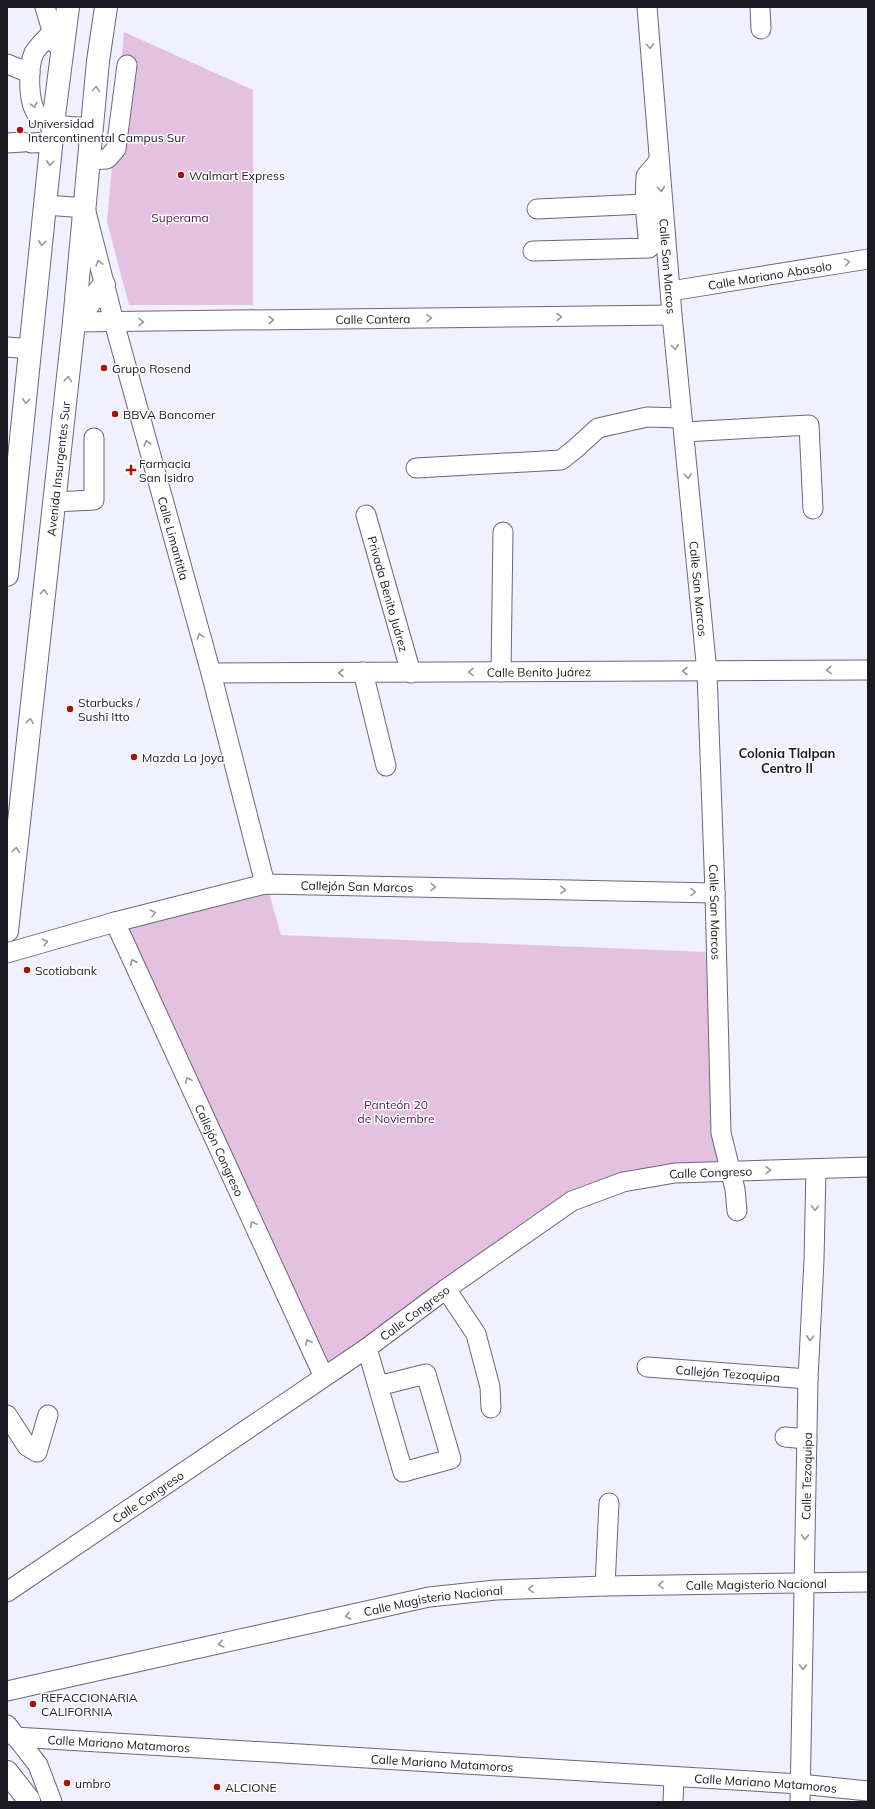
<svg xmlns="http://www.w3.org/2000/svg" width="875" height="1809" font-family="Mulish,sans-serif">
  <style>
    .green { fill: #e4c1e1 }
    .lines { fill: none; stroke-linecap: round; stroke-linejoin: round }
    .minor-casing { stroke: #69677d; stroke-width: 21 }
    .major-casing { stroke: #69677d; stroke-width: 24 }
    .minor { stroke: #fff; stroke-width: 19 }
    .major { stroke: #fff; stroke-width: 22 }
    .oneway { stroke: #98989c }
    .poi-dot { fill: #a71509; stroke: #fff; stroke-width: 1.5 }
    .labels { text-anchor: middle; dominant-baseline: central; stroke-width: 3; stroke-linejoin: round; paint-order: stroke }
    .poi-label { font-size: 12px; fill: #1b1a23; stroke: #fff; text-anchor: start }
    .park-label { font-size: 12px; fill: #4f184d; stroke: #fff }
    .street-label { font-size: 12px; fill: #1b1a23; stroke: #fff }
    .neighbourhood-label { font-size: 13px; font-weight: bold; fill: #1b1a23; stroke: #fff }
  </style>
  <rect width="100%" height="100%" fill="#f1f0ff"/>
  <path class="green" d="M124 32 253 90V305H129L107 222Z
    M268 889 281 935 707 952 725 1172 570 1201 326 1374 121 926Z"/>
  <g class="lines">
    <defs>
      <g id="minor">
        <path d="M45 7 56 44"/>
        <path id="s1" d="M647 7 672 315 707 672 715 893 721 1133 735 1189 737 1211"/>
        <path d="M760 7 761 29"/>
        <path d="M52 32C47 38 38 46 34 53 28 66 27 106 39 116 53 128 75 126 92 128"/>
        <path d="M7 64 30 73"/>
        <path d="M7 143 23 142"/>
        <path d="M31 143 52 142"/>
        <path d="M89 160 107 159 116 149 127 65"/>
        <path id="s2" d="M46 205 85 208 114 322 211 673 265 884"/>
        <path d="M537 209 645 204"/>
        <path d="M533 251 649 248 645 204 646 176 658 162"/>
        <path id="s3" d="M671 291 868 259"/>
        <path id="s4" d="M74 322 672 315"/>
        <path d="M7 347 31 349"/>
        <path d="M684 432 809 425 813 509"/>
        <path d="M416 468 561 460 575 449 598 428 647 417 682 418"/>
        <path d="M54 502 94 500V438"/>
        <path id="s5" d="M366 515 411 673"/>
        <path d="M363 672 386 766"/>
        <path d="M501 672 503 532"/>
        <path id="s6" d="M211 673 868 670"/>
        <path id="s7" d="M115 922 324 1377"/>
        <path id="s8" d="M7 953 115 922 265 884 715 893"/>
        <path d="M446 1289 476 1334 490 1387 491 1408"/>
        <path d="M367 1348 403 1472 451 1459 426 1374 378 1386"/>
        <path id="s9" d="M647 1367 808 1379"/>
        <path d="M7 1415 27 1446 37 1452 48 1415"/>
        <path d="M785 1437 807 1439"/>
        <path d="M605 1586 609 1503"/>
        <path id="s10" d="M7 1592 367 1348 446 1289 572 1201 623 1182 675 1173 868 1167"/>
        <path id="s11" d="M7 1691 429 1597 496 1590 605 1586 868 1582"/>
        <path d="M7 1725 38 1765 52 1802"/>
        <path id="s12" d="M15 1737 800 1784 868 1791"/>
        <path d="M673 1802 674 1777"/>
        <path id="s13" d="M800 1802 808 1379 814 1260 816 1169"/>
      </g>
      <g id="major">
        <path d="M74 322 104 285"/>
        <path d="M7 575 55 108 68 7"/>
        <path id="s14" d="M7 931 74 322 98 61 106 7"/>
        <path d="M7 1772 29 1800"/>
      </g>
    </defs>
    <use href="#minor" class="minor-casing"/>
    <use href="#major" class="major-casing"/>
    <use href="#minor" class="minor"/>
    <use href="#major" class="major"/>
  </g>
  <defs><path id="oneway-chevron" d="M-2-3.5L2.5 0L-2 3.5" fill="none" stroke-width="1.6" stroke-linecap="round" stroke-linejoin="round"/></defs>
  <g class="oneway">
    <use href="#oneway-chevron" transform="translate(650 46) rotate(86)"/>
    <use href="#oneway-chevron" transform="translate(96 89) rotate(-85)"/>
    <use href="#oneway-chevron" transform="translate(34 105) rotate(75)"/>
    <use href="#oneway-chevron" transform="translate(50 163) rotate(95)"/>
    <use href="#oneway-chevron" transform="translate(661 189) rotate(85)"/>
    <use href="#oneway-chevron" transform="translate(42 243) rotate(96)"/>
    <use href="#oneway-chevron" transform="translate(847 262) rotate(-9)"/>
    <use href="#oneway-chevron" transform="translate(99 263) rotate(-104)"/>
    <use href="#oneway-chevron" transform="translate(559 317) rotate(-1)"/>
    <use href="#oneway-chevron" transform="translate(429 318) rotate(-1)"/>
    <use href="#oneway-chevron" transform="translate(271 320) rotate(-1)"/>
    <use href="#oneway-chevron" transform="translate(141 322) rotate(-1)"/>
    <use href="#oneway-chevron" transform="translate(675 347) rotate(84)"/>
    <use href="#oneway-chevron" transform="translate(68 379) rotate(-84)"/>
    <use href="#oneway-chevron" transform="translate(26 401) rotate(96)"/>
    <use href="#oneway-chevron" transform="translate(147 443) rotate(-105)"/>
    <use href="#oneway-chevron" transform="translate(688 476) rotate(85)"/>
    <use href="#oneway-chevron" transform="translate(44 592) rotate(-84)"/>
    <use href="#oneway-chevron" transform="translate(200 636) rotate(-105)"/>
    <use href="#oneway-chevron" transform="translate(829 670) rotate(179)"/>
    <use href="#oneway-chevron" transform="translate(685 671) rotate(-180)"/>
    <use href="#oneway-chevron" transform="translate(471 672) rotate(179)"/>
    <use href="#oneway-chevron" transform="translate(341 673) rotate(180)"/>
    <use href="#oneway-chevron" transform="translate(30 721) rotate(-84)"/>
    <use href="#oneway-chevron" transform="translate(16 850) rotate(-84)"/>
    <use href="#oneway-chevron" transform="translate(433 887) rotate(1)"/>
    <use href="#oneway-chevron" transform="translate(563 890) rotate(1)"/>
    <use href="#oneway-chevron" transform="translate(693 892) rotate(1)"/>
    <use href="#oneway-chevron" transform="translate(153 913) rotate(-14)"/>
    <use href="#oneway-chevron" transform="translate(45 942) rotate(-16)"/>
    <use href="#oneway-chevron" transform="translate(133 962) rotate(-115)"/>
    <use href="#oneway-chevron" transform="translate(188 1080) rotate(-115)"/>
    <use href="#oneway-chevron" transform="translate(768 1170) rotate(-2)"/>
    <use href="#oneway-chevron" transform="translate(815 1208) rotate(91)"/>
    <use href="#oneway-chevron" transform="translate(253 1224) rotate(-115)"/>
    <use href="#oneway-chevron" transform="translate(810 1338) rotate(93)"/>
    <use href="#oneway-chevron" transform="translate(308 1342) rotate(-115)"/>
    <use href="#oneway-chevron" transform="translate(805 1537) rotate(91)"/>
    <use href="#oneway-chevron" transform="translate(661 1585) rotate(179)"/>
    <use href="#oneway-chevron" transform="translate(531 1589) rotate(178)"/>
    <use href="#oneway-chevron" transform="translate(348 1616) rotate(167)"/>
    <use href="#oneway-chevron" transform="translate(221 1644) rotate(167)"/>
    <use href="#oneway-chevron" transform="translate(803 1667) rotate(91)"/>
  </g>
  <g class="poi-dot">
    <circle cx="20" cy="130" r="4"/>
    <circle cx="181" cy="175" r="4"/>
    <circle cx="104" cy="368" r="4"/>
    <circle cx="115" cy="414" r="4"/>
    <path d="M129 464h4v4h4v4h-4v4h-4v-4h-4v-4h4z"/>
    <circle cx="70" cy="709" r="4"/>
    <circle cx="134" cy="757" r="4"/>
    <circle cx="27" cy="970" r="4"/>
    <circle cx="33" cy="1704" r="4"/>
    <circle cx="67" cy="1783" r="4"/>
    <circle cx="217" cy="1787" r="4"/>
  </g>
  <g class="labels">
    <g class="poi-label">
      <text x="28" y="123">Universidad<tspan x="28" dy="14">Intercontinental Campus Sur</tspan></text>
      <text x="189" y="175">Walmart Express</text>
      <text x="112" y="368">Grupo Rosend</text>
      <text x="123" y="414">BBVA Bancomer</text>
      <text x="139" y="463">Farmacia<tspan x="139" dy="14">San Isidro</tspan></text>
      <text x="78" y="702">Starbucks /<tspan x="78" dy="14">Sushi Itto</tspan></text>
      <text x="142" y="757">Mazda La Joya</text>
      <text x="35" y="970">Scotiabank</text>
      <text x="41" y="1697">REFACCIONARIA<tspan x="41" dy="14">CALIFORNIA</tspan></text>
      <text x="75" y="1783">umbro</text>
      <text x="225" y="1787">ALCIONE</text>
    </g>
    <g class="park-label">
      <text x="180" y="217">Superama</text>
      <text x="396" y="1104">Panteón 20<tspan x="396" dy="14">de Noviembre</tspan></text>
    </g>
    <g class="street-label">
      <text stroke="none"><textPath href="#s1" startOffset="260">Calle San Marcos</textPath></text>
      <text stroke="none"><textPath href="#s3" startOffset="100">Calle Mariano Abasolo</textPath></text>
      <text stroke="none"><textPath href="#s4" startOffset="299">Calle Cantera</textPath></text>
      <text stroke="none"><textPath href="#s14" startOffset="465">Avenida Insurgentes Sur</textPath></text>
      <text stroke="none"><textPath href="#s2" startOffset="381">Calle Limantitla</textPath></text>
      <text stroke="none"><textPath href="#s1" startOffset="584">Calle San Marcos</textPath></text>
      <text stroke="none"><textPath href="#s5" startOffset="82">Privada Benito Juárez</textPath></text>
      <text stroke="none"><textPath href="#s6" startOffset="328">Calle Benito Juárez</textPath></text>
      <text stroke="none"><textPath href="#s8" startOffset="359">Callejón San Marcos</textPath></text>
      <text stroke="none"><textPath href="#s1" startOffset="908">Calle San Marcos</textPath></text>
      <text stroke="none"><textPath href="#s7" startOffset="251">Callejón Congreso</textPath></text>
      <text stroke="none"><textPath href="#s10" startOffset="830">Calle Congreso</textPath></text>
      <text stroke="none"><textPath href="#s10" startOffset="494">Calle Congreso</textPath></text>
      <text stroke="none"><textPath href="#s9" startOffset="81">Callejón Tezoquipa</textPath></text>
      <text stroke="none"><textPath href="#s13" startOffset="326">Calle Tezoquipa</textPath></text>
      <text stroke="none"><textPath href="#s10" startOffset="170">Calle Congreso</textPath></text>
      <text stroke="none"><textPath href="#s11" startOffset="760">Calle Magisterio Nacional</textPath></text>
      <text stroke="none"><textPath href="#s11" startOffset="436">Calle Magisterio Nacional</textPath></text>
      <text stroke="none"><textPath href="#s12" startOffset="104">Calle Mariano Matamoros</textPath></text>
      <text stroke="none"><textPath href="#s12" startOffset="428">Calle Mariano Matamoros</textPath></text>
      <text stroke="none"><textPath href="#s12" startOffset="752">Calle Mariano Matamoros</textPath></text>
    </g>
    <g class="neighbourhood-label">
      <text x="787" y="753">Colonia Tlalpan<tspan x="787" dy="15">Centro II</tspan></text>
    </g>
  </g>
  <rect width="875" height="1809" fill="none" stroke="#1b1a23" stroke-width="16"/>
</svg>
